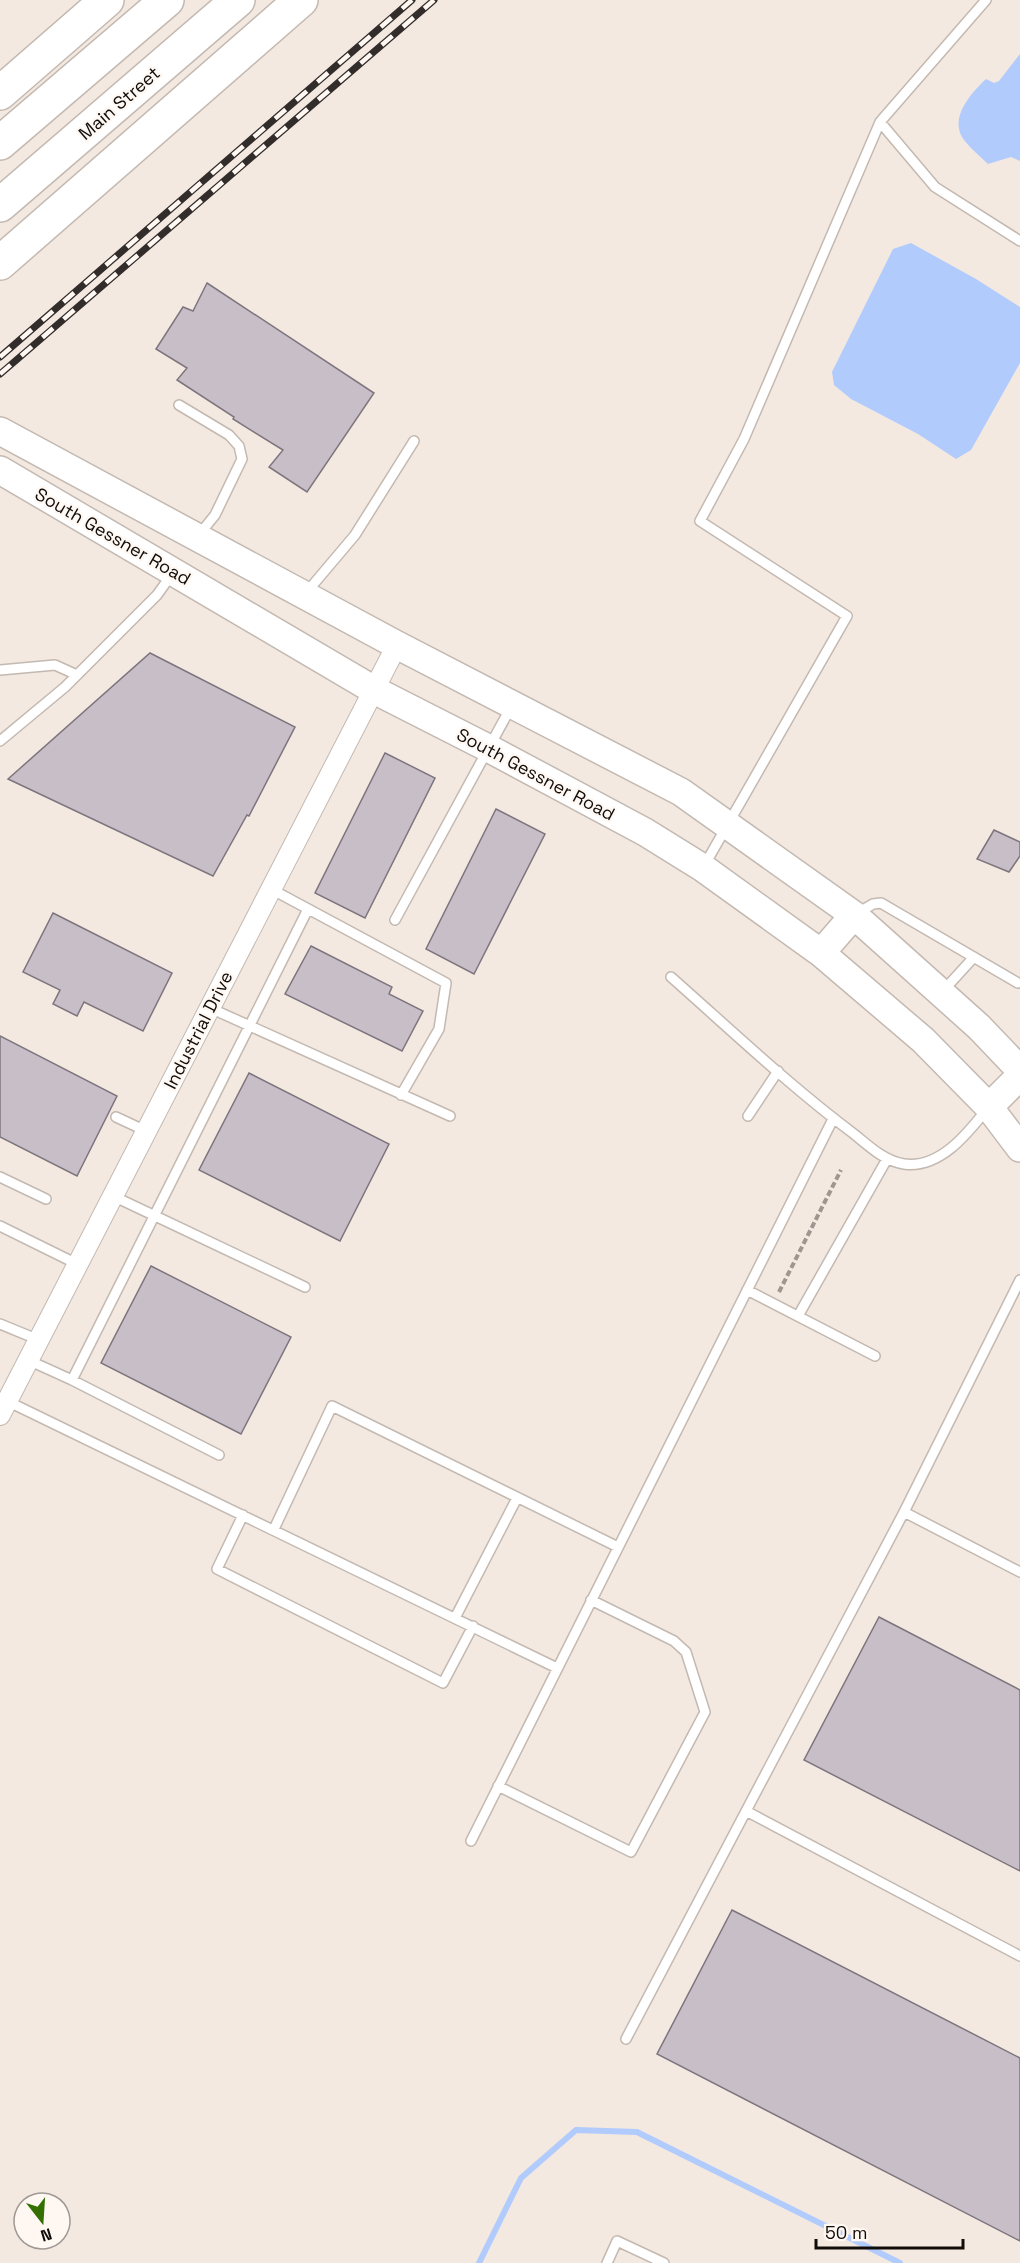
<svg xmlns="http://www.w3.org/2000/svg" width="1020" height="2263" font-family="'Space Grotesk',sans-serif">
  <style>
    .water { fill: #b0cbfc }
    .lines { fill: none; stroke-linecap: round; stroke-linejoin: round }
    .stream { stroke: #b0cbfc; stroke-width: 6 }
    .building { fill: #c7bec7; stroke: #7d757d; stroke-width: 1.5 }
    .lane-casing { stroke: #c3b9b1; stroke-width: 12 }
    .street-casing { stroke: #c3b9b1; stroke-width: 22 }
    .secondary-casing { stroke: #c3b9b1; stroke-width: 30 }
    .highway-casing { stroke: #c3b9b1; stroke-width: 36 }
    .path { stroke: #9f9691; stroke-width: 4; stroke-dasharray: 6 3; stroke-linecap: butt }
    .lane { stroke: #fff; stroke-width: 9 }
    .street { stroke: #fff; stroke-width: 20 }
    .secondary { stroke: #fff; stroke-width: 27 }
    .highway { stroke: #fff; stroke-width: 33 }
    .rail-casing { stroke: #322d2b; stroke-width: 7 }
    .rail { stroke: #fef7f2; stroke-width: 4.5; stroke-dasharray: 14; stroke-linecap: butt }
    .labels { text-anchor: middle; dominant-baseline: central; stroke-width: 4.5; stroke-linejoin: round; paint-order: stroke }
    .street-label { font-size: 18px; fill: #100c0a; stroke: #fef7f2 }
  </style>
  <rect width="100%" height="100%" fill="#f4e9e1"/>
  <path class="water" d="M1020 54V161L1011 157 988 164C980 156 971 149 964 140 948 119 971 93 986 79L994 83 999 81Z
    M911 243 976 279 1020 307V363L971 450 956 459 918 434 851 399 834 385 832 372 893 249Z"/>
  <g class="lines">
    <path class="stream" d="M479 2263 521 2178 576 2130 637 2132 900 2263"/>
  </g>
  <path class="building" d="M207 283 374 393 307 492 269 467 283 450 233 419 234 417 177 380 187 368 156 349 183 307 193 311Z
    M150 653 295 727 249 816 247 815 213 876 8 779Z
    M385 753 435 778 365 918 315 893Z
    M496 809 545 834 474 974 426 949Z
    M994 830 1020 842V856L1009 872 977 859Z
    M53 913 172 973 143 1031 84 1002 77 1016 53 1004 60 990 23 972Z
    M311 946 392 987 389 994 423 1011 402 1051 285 994Z
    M0 1036 117 1096 77 1176 0 1137Z
    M249 1073 389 1144 340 1241 199 1170Z
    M151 1266 291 1337 241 1434 101 1363Z
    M879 1617 1020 1690V1871L804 1760Z
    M732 1910 1020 2058V2241L657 2054Z"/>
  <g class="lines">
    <defs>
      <path id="lane" d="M880 122 935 187 1020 241
        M179 405 229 435 239 446 242 459 215 515 198 536
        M306 593 355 535 414 441
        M0 670 55 665 77 675
        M0 741 65 687 157 595 172 574
        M704 866 847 616 700 521 744 439 880 122 986 0
        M271 889 446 983 439 1029 401 1095
        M856 914 873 904 881 903 1018 983
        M395 920 511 707
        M671 977C731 1030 790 1086 854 1134 869 1146 884 1161 904 1164 940 1169 968 1133 987 1109
        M943 991 974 957
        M210 1008 450 1116
        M748 1116 778 1071
        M116 1117 146 1131
        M0 1177 46 1199
        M113 1196 305 1287
        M0 1226 77 1264
        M1020 1280 904 1512 1020 1572
        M747 1290 875 1356
        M798 1316 887 1159
        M0 1324 39 1340
        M28 1360 72 1380 219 1455
        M72 1380 308 909
        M7 1401 557 1668
        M904 1512 746 1811 1020 1956
        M243 1515 217 1569 443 1683 473 1626
        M274 1529 332 1406 618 1547
        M455 1618 517 1498
        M498 1786 631 1852 705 1712 686 1652 674 1641 591 1600
        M471 1841 833 1119
        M626 2039 746 1811
        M607 2263 617 2241 664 2263"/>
      <path id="street" d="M0 1415 397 645"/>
      <path id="secondary" d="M0 431 397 645 681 792 854 915 979 1027 1020 1070
        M0 470 374 690 488 748 645 832 703 868 821 953 923 1040 989 1107 1020 1148
        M821 953 854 915
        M989 1107 1020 1076"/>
      <path id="highway" d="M0 93 107 0
        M0 143 167 0
        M0 205 238 0
        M0 263 301 0"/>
    </defs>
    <use href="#lane" class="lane-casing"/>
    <use href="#street" class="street-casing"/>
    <use href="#secondary" class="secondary-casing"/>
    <use href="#highway" class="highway-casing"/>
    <path class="path" d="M779 1292 841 1170"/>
    <use href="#lane" class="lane"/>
    <use href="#street" class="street"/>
    <use href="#secondary" class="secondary"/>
    <use href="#highway" class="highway"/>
    <defs>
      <path id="rail" d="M0 357 412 0
        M0 374 434 0"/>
    </defs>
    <use href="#rail" class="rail-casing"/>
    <use href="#rail" class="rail"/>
  </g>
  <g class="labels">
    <g class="street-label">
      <text transform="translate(119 103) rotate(-41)">Main Street</text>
      <text transform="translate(113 536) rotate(30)">South Gessner Road</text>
      <text transform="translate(536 774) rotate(28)">South Gessner Road</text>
      <text transform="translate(198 1030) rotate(-63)">Industrial Drive</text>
    </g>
  </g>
  <g transform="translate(42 2221) rotate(163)"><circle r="28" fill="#fef7f2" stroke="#9f9995" stroke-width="1.5"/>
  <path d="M0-4.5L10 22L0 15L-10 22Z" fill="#337001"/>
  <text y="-9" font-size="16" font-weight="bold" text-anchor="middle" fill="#100c0a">N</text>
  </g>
  <path d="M816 2239v9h147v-9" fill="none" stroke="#100c0a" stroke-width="3"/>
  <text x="825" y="2239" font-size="18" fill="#100c0a" stroke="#fef7f2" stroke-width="4.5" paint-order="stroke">50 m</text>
</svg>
